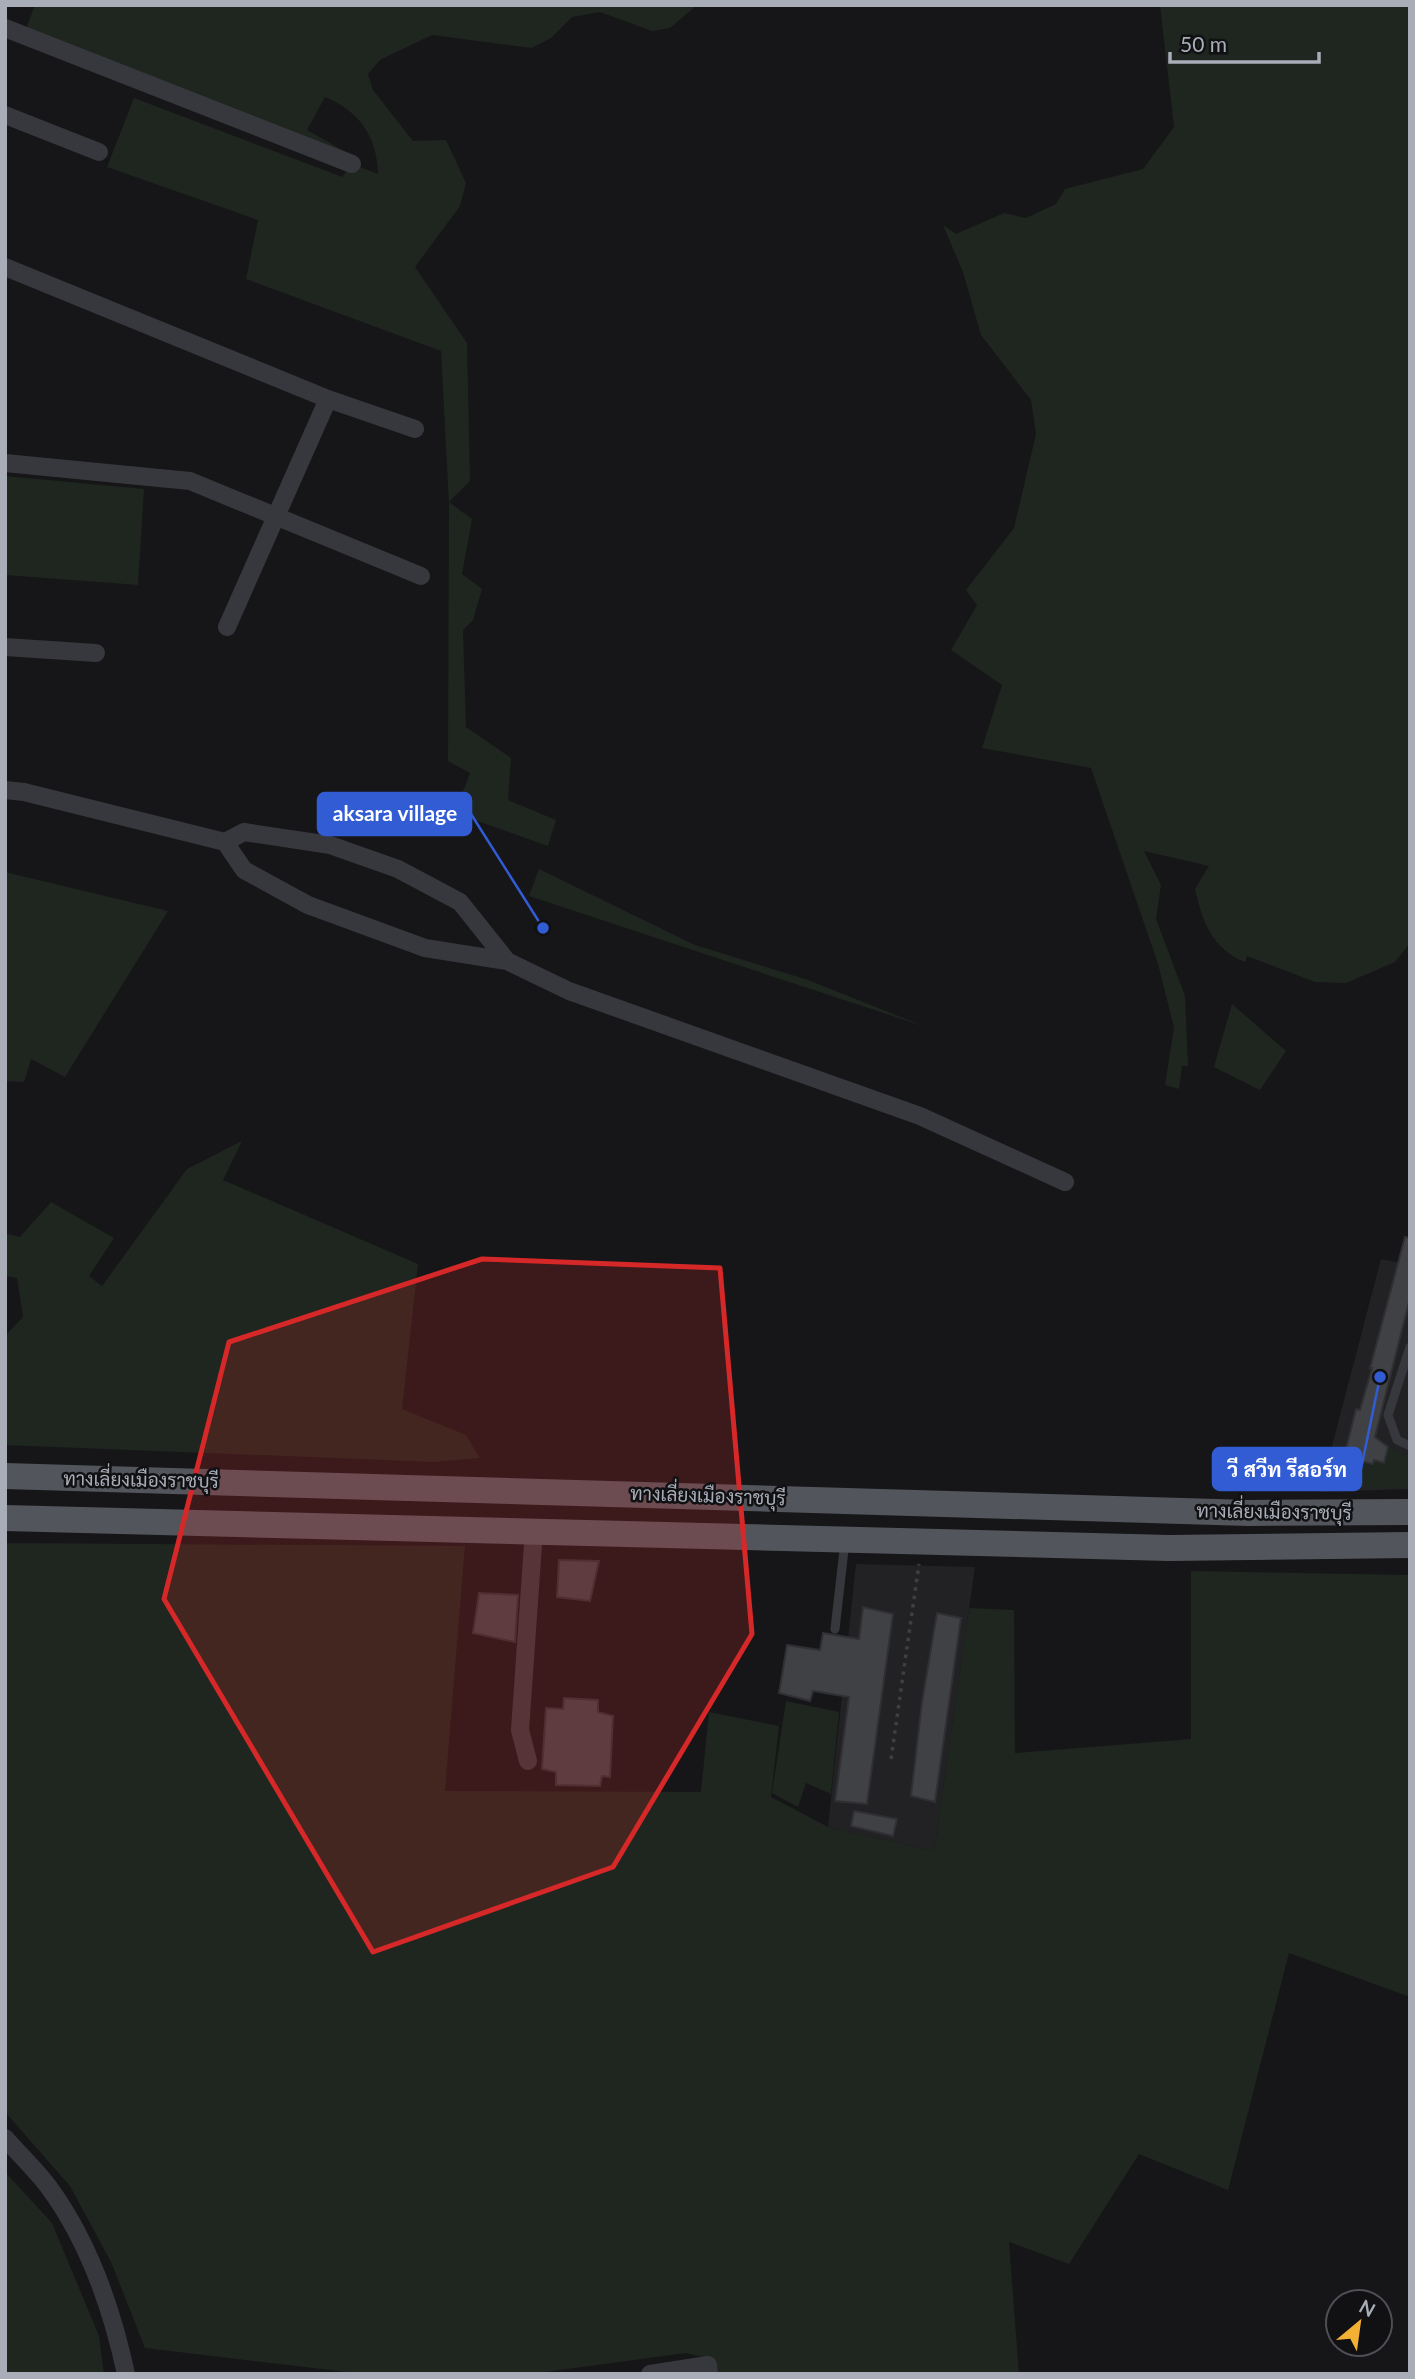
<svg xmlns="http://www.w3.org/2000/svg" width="1415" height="2379" font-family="Lato,Sarabun,sans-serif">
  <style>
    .built { fill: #222225 }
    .green { fill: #1e261f; fill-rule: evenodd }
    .building { fill: #404145; stroke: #303034; stroke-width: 2 }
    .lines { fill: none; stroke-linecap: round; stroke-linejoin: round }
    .path { stroke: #3d3f44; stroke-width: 3.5; stroke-dasharray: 3.5 5; stroke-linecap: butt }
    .lane { stroke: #37383d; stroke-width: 9 }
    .street { stroke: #37383d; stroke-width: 18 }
    .primary { stroke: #53555c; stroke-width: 26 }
    .marked { fill: #d62828; fill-opacity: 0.2; stroke: #d62828; stroke-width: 5; stroke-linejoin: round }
    .labels { text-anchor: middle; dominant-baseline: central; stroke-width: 5; stroke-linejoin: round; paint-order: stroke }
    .street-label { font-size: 19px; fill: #a8adb8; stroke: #111113 }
    .leader { fill: none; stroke: #325cd3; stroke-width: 2.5 }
    .callout-dot { fill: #325cd3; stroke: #111113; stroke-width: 2.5 }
    .callout { fill: #325cd3; stroke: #325cd3; stroke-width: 2.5 }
    .callout-label { font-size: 21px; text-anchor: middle; font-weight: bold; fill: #fff }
  </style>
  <rect width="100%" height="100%" fill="#161618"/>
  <path class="built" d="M1381 1259 1410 1265V1489L1320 1492Z
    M856 1564 975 1567 934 1851 828 1827Z"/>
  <path class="green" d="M35 5H697L670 28 652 31 600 12 572 17 551 38 532 48 432 35 380 60 368 74 373 90 413 141 446 140 466 183 460 206 415 267 467 343 470 481 449 502 472 519 462 574 482 589 473 620 463 630 466 727 511 758 508 800 556 820 548 846 455 813 470 773 448 761 449 503 441 351 246 279 258 220 107 167 134 98 342 177 352 165 24 34ZM325 97C359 111 377 136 378 174L352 164 353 156 307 130Z
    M1160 5H1410V943L1395 962 1346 983 1315 982 1247 956 1245 962C1212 949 1202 921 1195 889L1209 866 1144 851 1161 885 1156 919 1185 996 1188 1066H1182L1179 1089 1165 1085 1174 1027 1158 964 1091 768 982 748 1002 685 951 650 977 605 966 590 1014 528 1036 434 1031 400 981 335 963 272 943 225 956 234 1004 213 1026 218 1056 204 1065 189 1143 169 1174 127Z
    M5 476 144 489 138 585 5 575Z
    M539 869 695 945 808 980 926 1027 529 896Z
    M5 872 168 911 65 1077 31 1059 24 1082 5 1081Z
    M1232 1004 1286 1051 1260 1090 1214 1067Z
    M242 1141 223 1180 418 1264 402 1409 466 1435 480 1458 434 1462 5 1445V1336L23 1317 17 1278 5 1276V1233L20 1237 51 1202 114 1238 89 1276 102 1286 187 1169Z
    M1388 1447 1410 1458V1488H1335L1344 1457 1384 1463Z
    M5 1543 465 1546 445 1791 701 1792 709 1712 779 1726 771 1797 828 1827 934 1851 969 1608 1014 1610 1015 1753 1191 1739V1571L1410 1575V1997L1289 1953 1228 2190 1139 2154 1069 2264 1009 2242 1019 2374H717L715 2360 686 2353 530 2374H364L145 2348 111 2262 70 2186 5 2112Z
    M786 1701 839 1712 831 1794 806 1783 798 1807 772 1793Z
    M5 2172 52 2223 99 2336 104 2374H5Z"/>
  <path class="building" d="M1405 1237 1410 1238V1298L1375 1437 1388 1447 1384 1463 1374 1460 1373 1464 1344 1457 1356 1409 1360 1410 1372 1368H1370Z
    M559 1560 599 1561 590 1601 557 1597Z
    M479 1593 518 1595 515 1642 473 1633Z
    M863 1607 893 1614 867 1804 835 1801 849 1697 813 1691 810 1701 779 1693 787 1645 820 1650 823 1633 859 1639Z
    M937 1613 961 1618 935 1802 911 1796 922 1702Z
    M564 1698 598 1700V1712L613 1716 610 1777 602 1776 600 1786 556 1785V1772L542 1769 546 1708 563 1709Z
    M854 1811 897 1819 893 1836 851 1826Z"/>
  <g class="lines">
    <path class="path" d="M891 1759 919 1564"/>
    <path class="lane" d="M1410 1347 1388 1415 1397 1440 1410 1446
      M835 1629 845 1541"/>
    <path class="street" d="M5 28 352 164
      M5 115 99 152
      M5 267 328 399 227 627
      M328 399 415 429
      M5 463 190 481 421 576
      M5 647 96 653
      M5 790 24 792 225 842 244 870 308 905 425 948 507 961 569 991 920 1116 1065 1182
      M225 842 244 832 330 845 398 869 460 902 507 961
      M528 1761 520 1730 534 1530
      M5 2138C19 2154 35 2169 48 2186 88 2240 112 2309 126 2374
      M650 2374 708 2365 709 2374"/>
    <path class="primary" d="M5 1476 1249 1513 1410 1512
      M5 1518 1169 1548 1410 1545"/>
  </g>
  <path class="marked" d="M482 1259 720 1268 752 1634 613 1867 373 1952 164 1599 229 1342Z"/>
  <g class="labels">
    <g class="street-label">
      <text transform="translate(141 1479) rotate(1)">ทางเลี่ยงเมืองราชบุรี</text>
      <text transform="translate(708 1495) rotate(2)">ทางเลี่ยงเมืองราชบุรี</text>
      <text transform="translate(1274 1511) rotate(1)">ทางเลี่ยงเมืองราชบุรี</text>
    </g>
  </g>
  <path class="leader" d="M543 928L471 814M1380 1377L1361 1469"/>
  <g class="callout-dot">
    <circle cx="543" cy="928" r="7"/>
    <circle cx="1380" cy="1377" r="7"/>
  </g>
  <g class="callout">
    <rect x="318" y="793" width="153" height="42" rx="7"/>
    <rect x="1213" y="1448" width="148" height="42" rx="7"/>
  </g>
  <g class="callout-label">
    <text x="395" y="821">aksara village</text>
    <text x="1287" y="1477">วี สวีท รีสอร์ท</text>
  </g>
  <rect width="1415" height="2379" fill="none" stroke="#a8adb8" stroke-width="14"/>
  <g transform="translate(1359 2323) rotate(29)"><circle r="33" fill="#111113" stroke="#4d4f55" stroke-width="2"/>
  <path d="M0-5L12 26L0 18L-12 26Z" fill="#f2b134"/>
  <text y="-10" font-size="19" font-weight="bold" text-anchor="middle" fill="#a8adb8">N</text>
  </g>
  <path d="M1170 52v10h149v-10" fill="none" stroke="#a8adb8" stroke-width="3.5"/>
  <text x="1180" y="52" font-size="21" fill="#a8adb8" stroke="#111113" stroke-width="5" paint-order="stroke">50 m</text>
</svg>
